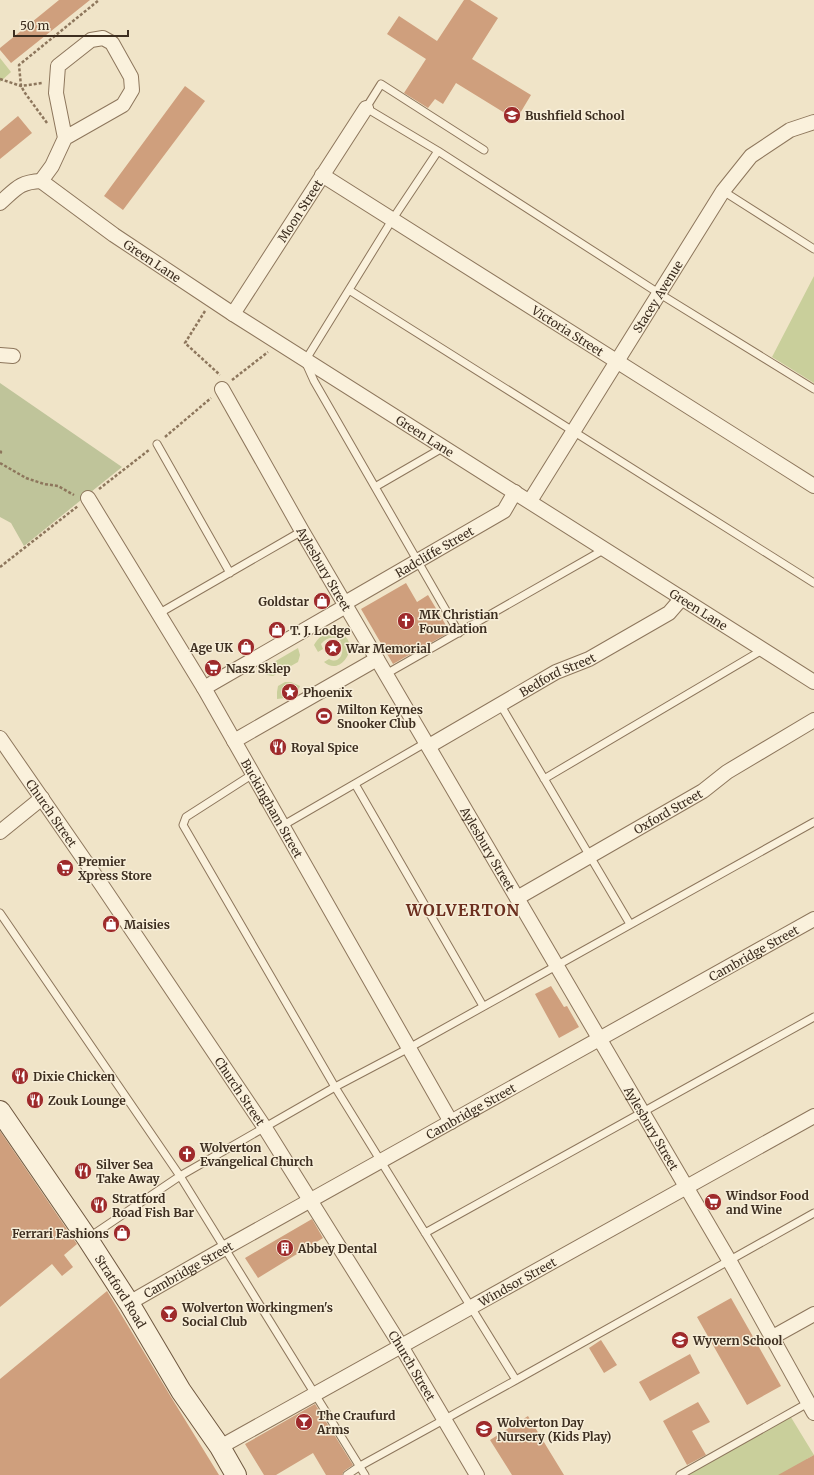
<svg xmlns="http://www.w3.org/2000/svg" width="814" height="1475" font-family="Merriweather,serif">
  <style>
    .green { fill: #c9cf9b }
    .cemetery { fill: #bfc49a }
    .building { fill: #cf9f7d }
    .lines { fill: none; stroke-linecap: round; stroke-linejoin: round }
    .lane-casing { stroke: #8d765c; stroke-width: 9 }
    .street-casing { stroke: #8d765c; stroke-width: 16 }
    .secondary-casing { stroke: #6f573f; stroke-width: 22 }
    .path { stroke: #8d765c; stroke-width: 2.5; stroke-dasharray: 3 2; stroke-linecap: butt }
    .lane { stroke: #faf1dc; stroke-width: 7 }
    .street { stroke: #faf1dc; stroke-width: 14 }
    .secondary { stroke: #faf1dc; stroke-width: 20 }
    .labels { text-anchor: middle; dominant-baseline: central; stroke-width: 3; stroke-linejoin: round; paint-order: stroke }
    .poi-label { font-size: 12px; font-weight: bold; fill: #3d2e20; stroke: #f7eed8; text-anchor: start }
    .street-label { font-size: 12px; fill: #3d2e20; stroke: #f7eed8 }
    .district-label { font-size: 16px; font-weight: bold; letter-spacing: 1px; fill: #6b2e1e; stroke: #f7eed8 }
  </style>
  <rect width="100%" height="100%" fill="#f0e4c8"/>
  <path class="green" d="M0 58 11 72 0 82Z
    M814 276V383L772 357Z
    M330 632C367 632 344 680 324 662L329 659C342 666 346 647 339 639 332 636 326 638 321 644L323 649 318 652 314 645C318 638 323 634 330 632Z
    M298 648 300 655 298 662 273 676 267 675 262 669Z
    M285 682H291L300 686 297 693C292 690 289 689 284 693L285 698 277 699V692L278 686Z
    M789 1414 814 1455 807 1459 814 1471 779 1475H680Z"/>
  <path class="cemetery" d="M0 383 122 467 24 546 11 523 0 517Z"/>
  <path class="building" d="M59 0H90L11 63 0 50V48Z
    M464 0H470L498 18 472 59 531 95 516 120 456 83 443 104 435 99 428 108 404 93 426 59 387 34 399 16 437 41Z
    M185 86 205 101 123 210 104 196Z
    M18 116 32 133 0 159V131Z
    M406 583 417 602 428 595 450 632 393 664 361 609Z
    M551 986 564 1007 567 1006 579 1027 559 1038 535 994Z
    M0 1131 77 1244 64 1255 73 1267 62 1276 52 1264 0 1307Z
    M312 1219 323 1238 258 1278 245 1258Z
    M107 1291 171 1397 219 1475H0V1379Z
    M731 1298 781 1386 747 1405 697 1317Z
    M601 1340 617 1365 604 1373 589 1348Z
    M690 1354 700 1373 650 1401 639 1382Z
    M698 1402 710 1422 692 1431 706 1455 687 1465 663 1421Z
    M315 1404 353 1465 344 1471 342 1475H326L313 1453 276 1475H264L245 1444Z
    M528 1416 564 1475H512L490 1440Z
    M814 1455V1475H778Z"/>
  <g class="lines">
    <defs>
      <path id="lane" d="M484 150 381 84 366 108 438 151 660 294 814 389
        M438 151 392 220 305 361 314 381 459 633
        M723 191 814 249
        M349 290 814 583
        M157 444 230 573
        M375 487 444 447
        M158 614 302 531
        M386 674 605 549
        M500 704 630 924
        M253 774 186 817 183 825 335 1087 516 1380
        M544 779 764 649
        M355 784 483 1006
        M282 826 427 742
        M0 913 180 1176 365 1475
        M425 1233 814 1017
        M88 1238 180 1176 335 1087 409 1048 814 822
        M347 1475 360 1466 516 1380 814 1213
        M680 1475 808 1403"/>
      <g id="street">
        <path id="s1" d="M322 175 814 486"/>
        <path id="s2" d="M41 181 114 235 233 314 814 682"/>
        <path d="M41 181 52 166 65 138 123 105 132 90 131 77 112 43 103 38 91 40 58 66 56 93 65 138"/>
        <path d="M0 203C16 189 19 182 41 181"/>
        <path id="s3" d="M233 314 366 108"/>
        <path d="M0 355 13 356"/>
        <path id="s4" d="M222 389 302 531 729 1260 814 1413"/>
        <path id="s5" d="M88 498 204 688 451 1122"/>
        <path id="s6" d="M530 501 723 191 751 156 790 130 814 122"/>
        <path id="s7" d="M345 603 504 511 515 492"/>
        <path d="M204 688 346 606"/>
        <path id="s8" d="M0 738 101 884 265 1128 401 1346 477 1475"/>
        <path d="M234 741 377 659"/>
        <path id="s9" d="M429 746 556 672 589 659 669 613 682 598"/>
        <path d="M0 832 42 798"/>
        <path id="s10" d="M517 898 703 791 727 772 814 720"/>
        <path id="s11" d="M129 1303 225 1248 814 919"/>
        <path d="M771 1338 814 1314"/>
        <path id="s12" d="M220 1447 814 1116"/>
      </g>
      <g id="secondary">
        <path id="s13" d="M0 1111 87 1238 129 1303 181 1391 220 1447 236 1475"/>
      </g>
    </defs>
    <use href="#lane" class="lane-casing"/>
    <use href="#street" class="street-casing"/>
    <use href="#secondary" class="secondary-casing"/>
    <path class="path" d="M0 79 21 86 42 83
      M47 123 25 93 21 86 19 65 99 0
      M205 311 185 343 220 375
      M232 380 268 352
      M165 437 211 398
      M0 451 1 452 0 454
      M0 463 26 478 44 484 58 486 74 495
      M99 489 149 450
      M0 567 78 506"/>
    <use href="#lane" class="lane"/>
    <use href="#street" class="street"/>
    <use href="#secondary" class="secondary"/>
  </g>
  <defs>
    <symbol id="school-disc" viewBox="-11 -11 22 22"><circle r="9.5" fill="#9e2a2b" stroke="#f7eed8"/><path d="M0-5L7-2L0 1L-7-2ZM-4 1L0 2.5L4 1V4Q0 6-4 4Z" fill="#fff"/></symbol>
    <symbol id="shop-disc" viewBox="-11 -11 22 22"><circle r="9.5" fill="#9e2a2b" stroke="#f7eed8"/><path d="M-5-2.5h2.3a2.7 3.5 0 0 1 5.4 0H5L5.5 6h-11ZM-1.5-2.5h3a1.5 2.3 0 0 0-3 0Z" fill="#fff"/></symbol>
    <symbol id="church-disc" viewBox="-11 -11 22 22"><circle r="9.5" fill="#9e2a2b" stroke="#f7eed8"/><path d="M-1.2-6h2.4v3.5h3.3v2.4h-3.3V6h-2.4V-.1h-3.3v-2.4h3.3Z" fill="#fff"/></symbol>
    <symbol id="sight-disc" viewBox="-11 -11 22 22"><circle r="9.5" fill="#9e2a2b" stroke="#f7eed8"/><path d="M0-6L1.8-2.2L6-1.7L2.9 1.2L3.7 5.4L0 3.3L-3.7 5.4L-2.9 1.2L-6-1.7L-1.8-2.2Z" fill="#fff"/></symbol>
    <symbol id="supermarket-disc" viewBox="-11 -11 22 22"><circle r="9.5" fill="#9e2a2b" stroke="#f7eed8"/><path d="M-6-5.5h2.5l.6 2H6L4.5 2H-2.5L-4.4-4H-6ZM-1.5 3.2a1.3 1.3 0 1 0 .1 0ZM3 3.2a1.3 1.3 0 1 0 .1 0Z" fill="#fff"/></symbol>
    <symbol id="stadium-disc" viewBox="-11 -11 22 22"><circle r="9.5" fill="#9e2a2b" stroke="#f7eed8"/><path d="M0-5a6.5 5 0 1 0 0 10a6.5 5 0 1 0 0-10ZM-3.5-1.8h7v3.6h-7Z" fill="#fff"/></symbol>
    <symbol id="restaurant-disc" viewBox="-11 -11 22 22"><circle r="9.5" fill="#9e2a2b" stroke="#f7eed8"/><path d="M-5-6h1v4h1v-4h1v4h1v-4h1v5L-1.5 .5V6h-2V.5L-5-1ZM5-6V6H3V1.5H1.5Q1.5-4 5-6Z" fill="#fff"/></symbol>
    <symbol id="building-disc" viewBox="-11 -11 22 22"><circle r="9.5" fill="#9e2a2b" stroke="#f7eed8"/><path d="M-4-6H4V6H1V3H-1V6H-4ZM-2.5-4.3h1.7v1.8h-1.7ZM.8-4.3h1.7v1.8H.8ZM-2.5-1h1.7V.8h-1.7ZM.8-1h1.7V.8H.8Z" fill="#fff"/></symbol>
    <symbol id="bar-disc" viewBox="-11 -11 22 22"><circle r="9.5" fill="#9e2a2b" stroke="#f7eed8"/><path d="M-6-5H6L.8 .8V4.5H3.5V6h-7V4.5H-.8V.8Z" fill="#fff"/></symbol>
  </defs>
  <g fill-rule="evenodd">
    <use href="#school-disc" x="502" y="105" width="20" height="20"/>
    <use href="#shop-disc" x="312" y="591" width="20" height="20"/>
    <use href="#church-disc" x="396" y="611" width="20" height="20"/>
    <use href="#shop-disc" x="267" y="620" width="20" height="20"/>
    <use href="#shop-disc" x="236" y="637" width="20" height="20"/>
    <use href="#sight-disc" x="323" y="638" width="20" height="20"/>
    <use href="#supermarket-disc" x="203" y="658" width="20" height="20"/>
    <use href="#sight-disc" x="280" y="682" width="20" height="20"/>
    <use href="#stadium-disc" x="314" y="706" width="20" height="20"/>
    <use href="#restaurant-disc" x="268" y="737" width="20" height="20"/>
    <use href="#supermarket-disc" x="55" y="858" width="20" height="20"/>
    <use href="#shop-disc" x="101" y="914" width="20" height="20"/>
    <use href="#restaurant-disc" x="10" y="1066" width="20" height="20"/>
    <use href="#restaurant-disc" x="25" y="1090" width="20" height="20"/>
    <use href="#church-disc" x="177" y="1144" width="20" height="20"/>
    <use href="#restaurant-disc" x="73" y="1161" width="20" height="20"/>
    <use href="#supermarket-disc" x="703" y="1192" width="20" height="20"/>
    <use href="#restaurant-disc" x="89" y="1195" width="20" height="20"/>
    <use href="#shop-disc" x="112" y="1223" width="20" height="20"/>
    <use href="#building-disc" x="275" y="1238" width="20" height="20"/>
    <use href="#bar-disc" x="159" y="1304" width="20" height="20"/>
    <use href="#school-disc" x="670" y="1330" width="20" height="20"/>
    <use href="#bar-disc" x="294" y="1412" width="20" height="20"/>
    <use href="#school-disc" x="474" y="1419" width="20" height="20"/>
  </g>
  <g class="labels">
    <g class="poi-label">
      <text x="525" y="115">Bushfield School</text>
      <text x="309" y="601" text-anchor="end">Goldstar</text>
      <text x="419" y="614">MK Christian<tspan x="419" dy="14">Foundation</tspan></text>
      <text x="290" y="630">T. J. Lodge</text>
      <text x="233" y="647" text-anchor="end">Age UK</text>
      <text x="346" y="648">War Memorial</text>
      <text x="226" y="668">Nasz Sklep</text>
      <text x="303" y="692">Phoenix</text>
      <text x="337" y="709">Milton Keynes<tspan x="337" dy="14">Snooker Club</tspan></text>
      <text x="291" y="747">Royal Spice</text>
      <text x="78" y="861">Premier<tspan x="78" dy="14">Xpress Store</tspan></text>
      <text x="124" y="924">Maisies</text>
      <text x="33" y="1076">Dixie Chicken</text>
      <text x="48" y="1100">Zouk Lounge</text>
      <text x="200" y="1147">Wolverton<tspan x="200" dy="14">Evangelical Church</tspan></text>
      <text x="96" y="1164">Silver Sea<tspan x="96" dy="14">Take Away</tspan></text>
      <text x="726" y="1195">Windsor Food<tspan x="726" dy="14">and Wine</tspan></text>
      <text x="112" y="1198">Stratford<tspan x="112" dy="14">Road Fish Bar</tspan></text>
      <text x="109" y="1233" text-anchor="end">Ferrari Fashions</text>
      <text x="298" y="1248">Abbey Dental</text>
      <text x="182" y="1307">Wolverton Workingmen's<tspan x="182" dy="14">Social Club</tspan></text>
      <text x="693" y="1340">Wyvern School</text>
      <text x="317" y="1415">The Craufurd<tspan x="317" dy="14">Arms</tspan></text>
      <text x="497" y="1422">Wolverton Day<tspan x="497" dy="14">Nursery (Kids Play)</tspan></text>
    </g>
    <g class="street-label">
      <text stroke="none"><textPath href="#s3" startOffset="123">Moon Street</textPath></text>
      <text stroke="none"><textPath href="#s2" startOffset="137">Green Lane</textPath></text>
      <text stroke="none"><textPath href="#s6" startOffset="241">Stacey Avenue</textPath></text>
      <text stroke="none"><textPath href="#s1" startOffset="291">Victoria Street</textPath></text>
      <text stroke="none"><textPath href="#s2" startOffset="461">Green Lane</textPath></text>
      <text stroke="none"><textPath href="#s7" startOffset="103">Radcliffe Street</textPath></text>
      <text stroke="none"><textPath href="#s4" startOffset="207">Aylesbury Street</textPath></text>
      <text stroke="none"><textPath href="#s2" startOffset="785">Green Lane</textPath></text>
      <text stroke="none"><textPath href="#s9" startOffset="147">Bedford Street</textPath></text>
      <text stroke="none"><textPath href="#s5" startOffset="361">Buckingham Street</textPath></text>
      <text stroke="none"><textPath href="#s10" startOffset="174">Oxford Street</textPath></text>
      <text stroke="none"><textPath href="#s8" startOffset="91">Church Street</textPath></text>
      <text stroke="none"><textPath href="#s4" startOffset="531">Aylesbury Street</textPath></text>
      <text stroke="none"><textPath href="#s11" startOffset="716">Cambridge Street</textPath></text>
      <text stroke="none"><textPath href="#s8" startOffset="427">Church Street</textPath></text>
      <text stroke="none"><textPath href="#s11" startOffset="392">Cambridge Street</textPath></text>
      <text stroke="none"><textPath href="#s4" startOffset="855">Aylesbury Street</textPath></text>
      <text stroke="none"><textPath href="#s11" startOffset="68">Cambridge Street</textPath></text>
      <text stroke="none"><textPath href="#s12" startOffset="340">Windsor Street</textPath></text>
      <text stroke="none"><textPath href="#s13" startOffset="217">Stratford Road</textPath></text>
      <text stroke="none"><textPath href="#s8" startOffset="751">Church Street</textPath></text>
    </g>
    <g class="district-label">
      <text x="463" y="910">WOLVERTON</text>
    </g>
  </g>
  <path d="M14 30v6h114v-6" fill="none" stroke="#3d2e20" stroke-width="2"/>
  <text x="20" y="30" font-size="12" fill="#3d2e20" stroke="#f7eed8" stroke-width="3" paint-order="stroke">50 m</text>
</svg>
